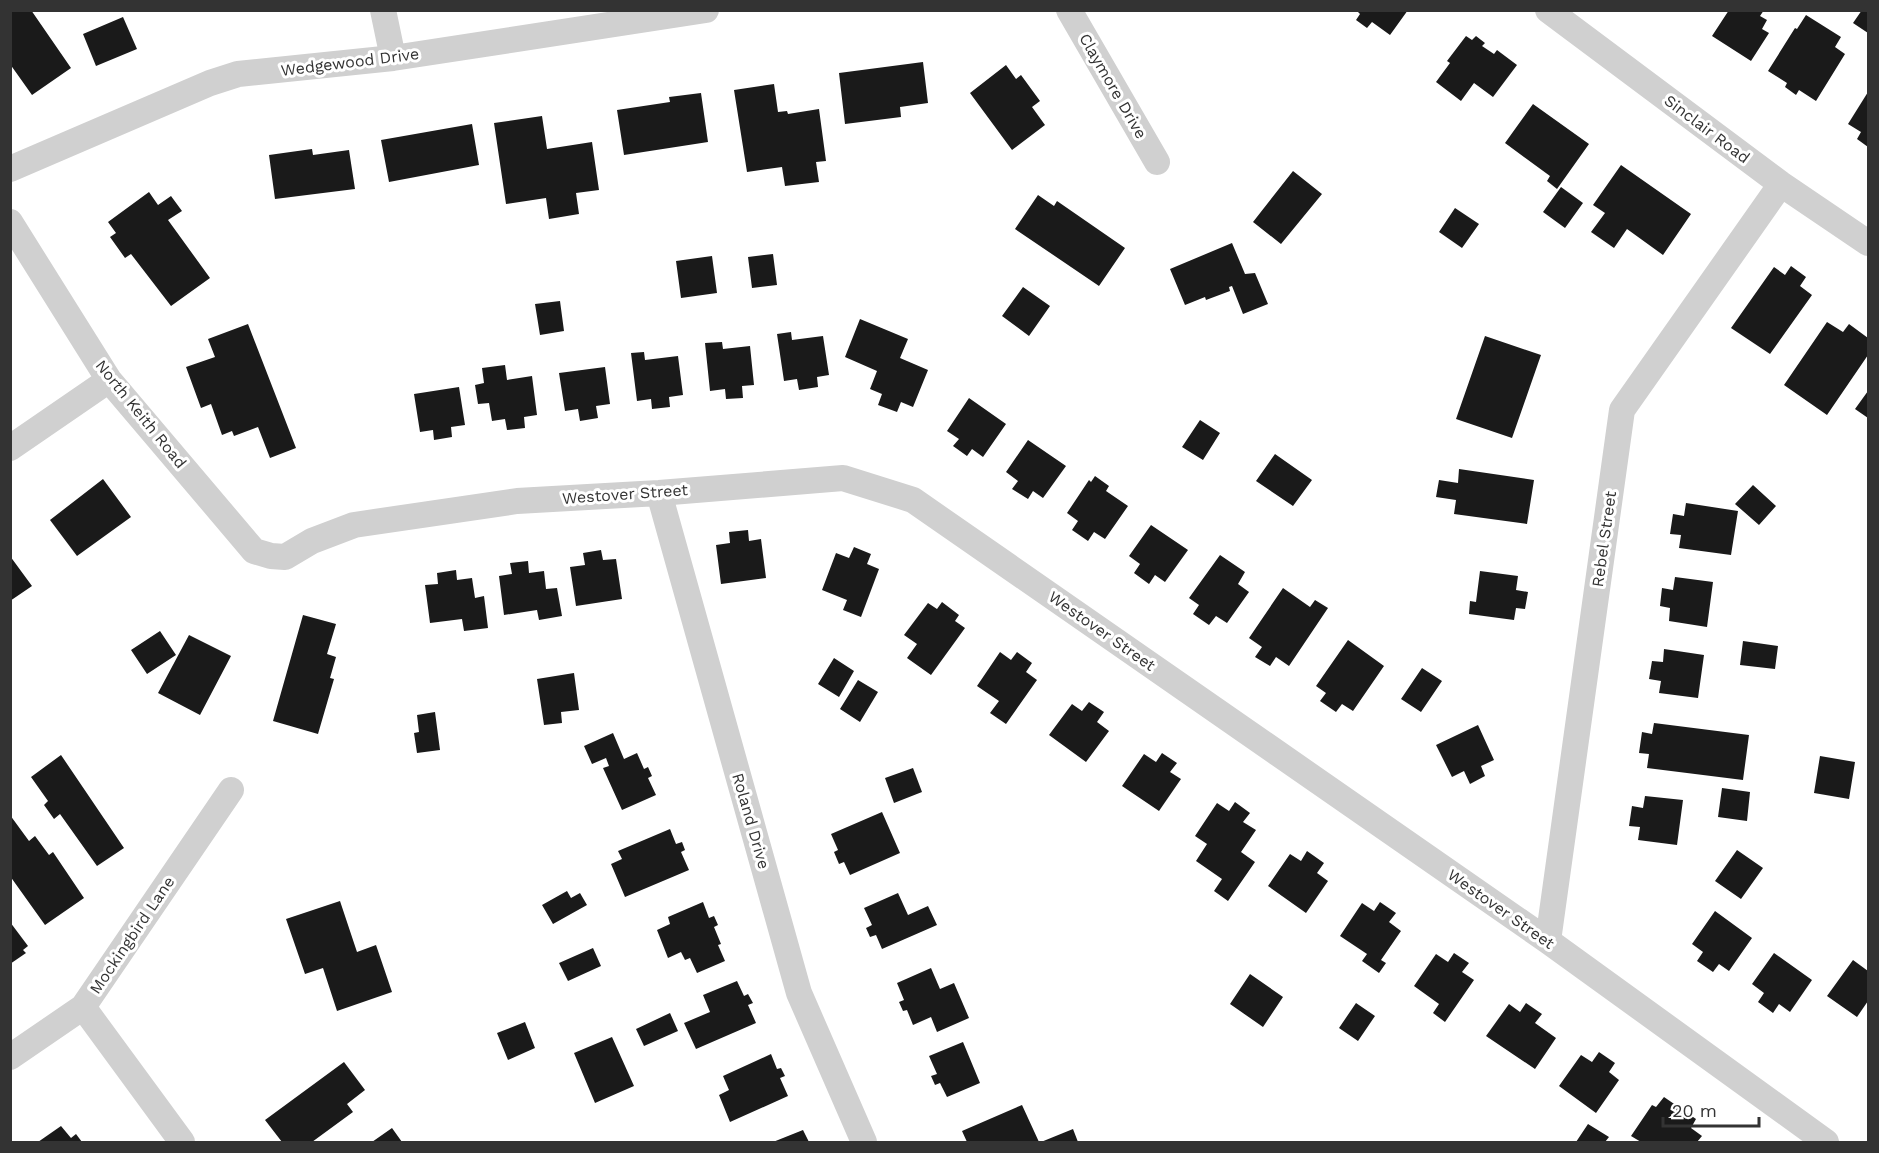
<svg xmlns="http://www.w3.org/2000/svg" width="1879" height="1153" viewBox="0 0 1879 1153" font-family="'Work Sans',sans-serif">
<rect width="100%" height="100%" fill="#fff"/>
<path fill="#1a1a1a" d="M10 10H31L71 68 32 95 10 64Z
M1356 10H1408L1390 35 1372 22 1367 28 1356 20 1360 14Z
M1729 10H1764L1760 16 1767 20 1762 29 1769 33 1751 61 1712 36Z
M1862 10H1868V33L1853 23Z
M1806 15 1841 37 1835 47 1845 54 1816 101 1799 90 1796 95 1785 87 1787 83 1768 71 1795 28 1797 29Z
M123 17 137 49 96 66 83 34Z
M1466 36 1472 40 1476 36 1485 43 1482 46 1494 54 1497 50 1517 65 1493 97 1474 83 1461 101 1436 82 1450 63 1447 61Z
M923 62 928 103 900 107 901 117 845 124 839 73Z
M1006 65 1016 79 1021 75 1040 101 1032 107 1045 125 1012 150 970 93Z
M774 84 778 112 787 111 788 114 819 109 826 161 816 162 819 182 785 186 782 167 747 172 734 90Z
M1868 92V147L1857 139 1861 132 1848 124Z
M701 93 708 142 624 155 617 110 670 102 669 97Z
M1533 104 1589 144 1557 189 1547 181 1550 176 1505 143Z
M542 116 547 149 592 142 599 190 576 193 579 214 549 219 546 198 506 204 494 123Z
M472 124 479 165 389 182 381 140Z
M312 149 313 155 349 150 355 189 275 199 269 155Z
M1621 165 1691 214 1663 255 1627 229 1614 248 1591 232 1605 213 1593 205Z
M1293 171 1322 194 1281 244 1253 222Z
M1561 187 1583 203 1565 228 1543 212Z
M149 192 158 205 171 196 182 211 168 220 210 278 171 306 131 254 125 258 110 237 116 233 108 222Z
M1038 195 1054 206 1057 201 1125 248 1099 286 1015 229Z
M1455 208 1479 224 1462 248 1439 232Z
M1232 243 1245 274 1255 273 1268 304 1243 314 1232 286 1229 287 1230 291 1206 300 1205 297 1185 305 1170 269Z
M773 254 777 285 752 288 748 257Z
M712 256 717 293 681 298 676 261Z
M1791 266 1806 277 1800 286 1812 295 1770 354 1731 328 1774 267 1785 275Z
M1023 287 1050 306 1029 336 1002 316Z
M560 301 564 331 540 335 535 304Z
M860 319 908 339 900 358 928 370 913 407 901 402 897 412 878 405 882 394 870 389 877 371 845 357Z
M1827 322 1843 332 1849 324 1868 338V355L1827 415 1784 385Z
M248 324 296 448 270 458 258 427 234 436 232 431 222 435 211 404 201 408 186 367 215 357 208 339Z
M791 332 792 340 823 336 829 375 817 377 818 387 799 390 797 379 784 381 777 334Z
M1485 336 1541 355 1512 438 1456 419Z
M722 342 723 349 750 346 754 385 742 386 743 398 726 399 725 389 710 391 705 343Z
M644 352 645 360 678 356 683 395 669 397 670 407 652 409 651 399 637 401 631 353Z
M505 365 507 380 532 376 537 415 524 417 525 428 507 430 505 419 492 421 489 403 478 404 475 385 484 383 482 368Z
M605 367 610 404 596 406 598 418 580 421 578 409 565 411 559 373Z
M459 387 465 425 451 427 452 437 434 440 433 430 420 432 414 394Z
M1868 391V418L1855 409Z
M969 398 1006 424 983 457 972 449 967 456 953 446 959 439 947 431Z
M1200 420 1220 433 1203 460 1182 447Z
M1028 440 1066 466 1043 498 1033 491 1028 499 1012 489 1018 481 1006 472Z
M1275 454 1312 480 1293 506 1256 481Z
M1459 469 1534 480 1527 524 1454 514 1456 500 1436 497 1439 480 1458 483Z
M1095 476 1109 486 1106 491 1128 506 1105 539 1094 532 1088 541 1072 530 1078 521 1067 513 1089 480 1091 482Z
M103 479 131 517 77 556 50 520Z
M1753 485 1776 506 1759 525 1735 504Z
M1686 503 1738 511 1731 555 1679 548 1681 535 1670 534 1673 514 1684 516Z
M1151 525 1188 550 1165 582 1155 575 1149 584 1134 573 1140 564 1129 556Z
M748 530 749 541 761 539 766 578 721 584 716 545 730 543 729 532Z
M854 547 871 554 867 564 879 569 861 617 843 610 847 600 822 590 836 553 849 558Z
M601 550 603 560 616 559 622 599 576 606 570 567 585 565 583 553Z
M1220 555 1245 572 1238 584 1249 592 1227 623 1216 616 1209 625 1193 614 1199 605 1189 598Z
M10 556 32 586 10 601Z
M528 561 529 573 544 571 546 589 557 588 562 616 539 620 537 610 504 615 499 576 512 574 510 563Z
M456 570 457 580 472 578 475 598 484 596 488 628 464 631 462 619 430 623 425 585 438 584 437 573Z
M1480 571 1518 576 1516 590 1528 592 1525 609 1516 608 1514 620 1469 614 1470 601 1476 602Z
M1675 577 1713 582 1707 627 1669 621 1670 608 1660 606 1662 588 1673 590Z
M1283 588 1310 607 1315 600 1328 608 1289 666 1276 657 1270 666 1255 657 1262 647 1249 638Z
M942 602 959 615 955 621 965 628 931 675 907 658 917 644 904 635 928 603 937 609Z
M303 615 336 624 327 654 336 657 330 678 334 679 318 734 273 721Z
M160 631 176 655 147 674 131 650Z
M189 635 231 656 200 715 158 693Z
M1348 640 1384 666 1353 711 1342 704 1336 712 1320 701 1326 693 1316 686Z
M1743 641 1778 646 1775 669 1740 665Z
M1664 649 1704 655 1698 698 1659 693 1661 681 1649 679 1652 661 1663 662Z
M1000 652 1011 660 1017 652 1032 663 1026 672 1037 680 1006 724 990 713 999 701 977 686Z
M834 658 854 671 839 697 818 684Z
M1422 668 1442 681 1421 712 1401 699Z
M574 673 579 710 561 712 562 723 544 725 537 679Z
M858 680 878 692 860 722 840 709Z
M1089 702 1104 712 1097 722 1109 731 1086 762 1049 735 1072 704 1082 711Z
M435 712 440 750 417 753 414 733 419 732 417 715Z
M1654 723 1749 735 1743 780 1647 768 1649 754 1639 753 1642 732 1652 734Z
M1478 725 1494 760 1481 766 1485 776 1470 784 1464 771 1452 777 1436 745Z
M613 733 624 759 637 753 644 769 648 767 652 776 648 778 656 795 622 810 603 768 609 766 606 758 592 764 584 746Z
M1162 753 1177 763 1170 772 1181 779 1159 811 1122 786 1144 754 1156 762Z
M61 755 124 848 97 866 60 814 54 819 44 805 48 801 31 777Z
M1820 756 1855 762 1849 799 1814 793Z
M913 768 922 792 894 803 885 778Z
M1722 788 1750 792 1747 821 1718 817Z
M1645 796 1683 800 1677 845 1638 840 1640 827 1629 826 1632 806 1643 808Z
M1235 802 1250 813 1243 822 1256 830 1241 852 1255 862 1228 901 1214 891 1222 879 1196 861 1207 844 1195 836 1217 803 1229 811Z
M882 812 900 853 850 875 844 862 839 864 834 852 838 850 831 834Z
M10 815 29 841 35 836 49 855 53 852 84 898 45 925 10 876Z
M670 829 676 844 682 842 685 850 681 852 689 870 625 897 611 864 622 859 618 851Z
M1737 850 1763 868 1741 899 1715 881Z
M1307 851 1324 863 1317 873 1328 881 1306 913 1268 886 1290 854 1301 861Z
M567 891 571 898 580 893 587 905 553 924 542 905Z
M898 893 908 915 928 906 937 925 882 949 876 935 870 937 866 928 872 925 864 908Z
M340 901 357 952 376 945 392 992 337 1011 323 968 305 974 286 919Z
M703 902 709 918 714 916 718 925 714 927 721 944 718 945 725 961 697 973 690 958 685 960 681 952 668 958 657 930 670 924 668 917Z
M1380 902 1396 913 1389 922 1401 931 1381 960 1386 963 1379 973 1362 961 1367 954 1340 936 1362 903 1374 911Z
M1715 911 1752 938 1729 971 1719 964 1713 972 1697 961 1703 952 1692 944Z
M10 922 28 946 23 950 26 953 10 964Z
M593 948 601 966 568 981 559 963Z
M1454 953 1469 963 1462 972 1474 980 1445 1022 1433 1013 1439 1004 1414 986 1436 954 1448 962Z
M1774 953 1812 980 1790 1012 1779 1004 1773 1013 1758 1002 1764 993 1752 984Z
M1853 960 1868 971V1001L1857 1017 1827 996Z
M931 968 940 989 954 983 969 1018 937 1032 931 1017 913 1025 907 1010 903 1011 899 1002 904 1000 897 983Z
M1250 974 1283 997 1263 1027 1230 1004Z
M737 981 744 996 748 994 753 1003 748 1005 756 1023 696 1049 684 1023 710 1012 703 995Z
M1356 1003 1375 1016 1358 1041 1339 1028Z
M1526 1003 1542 1014 1535 1023 1556 1038 1535 1069 1486 1036 1509 1004 1520 1012Z
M670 1013 678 1031 644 1046 636 1029Z
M525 1022 535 1048 508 1060 497 1033Z
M612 1037 634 1086 595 1103 574 1053Z
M963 1042 980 1083 947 1097 940 1083 935 1085 931 1076 937 1074 929 1056Z
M1599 1052 1615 1063 1609 1072 1619 1080 1596 1113 1559 1086 1581 1055 1592 1062Z
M771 1054 777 1069 781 1068 785 1076 780 1078 788 1096 730 1122 719 1095 729 1090 723 1076Z
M344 1062 365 1090 347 1104 353 1112 312 1142H282L265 1120Z
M1664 1097 1696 1119 1691 1128 1702 1136 1697 1142H1641L1631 1136 1652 1105 1656 1107Z
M1022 1105 1039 1142H967L962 1131Z
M1588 1124 1609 1137 1605 1142H1576Z
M61 1126 71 1138 76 1134 82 1142H38Z
M392 1128 402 1142H372Z
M1073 1129 1078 1142H1041Z
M803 1130 809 1142H773Z"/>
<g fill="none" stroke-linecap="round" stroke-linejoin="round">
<path stroke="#d0d0d0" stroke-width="26" d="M383 10 393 58
M1069 10 1157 162
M1548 10 1781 184 1868 243
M10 169 210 83 238 74 393 58 706 10
M10 222 109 380 254 551 271 556 285 557 312 541 354 525 517 501 659 493 843 478 913 500 1548 941 1826 1142
M10 448 109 380
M659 493 799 993 864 1142
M1548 941 1622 410 1781 184
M83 1007 182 1142
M10 1057 83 1007 231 790"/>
</g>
<g text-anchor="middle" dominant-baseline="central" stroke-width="6" stroke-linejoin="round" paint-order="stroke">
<g font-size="16" fill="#333" stroke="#fff">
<text transform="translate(350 62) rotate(-7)">Wedgewood Drive</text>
<text transform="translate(1113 86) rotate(60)">Claymore Drive</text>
<text transform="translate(1707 129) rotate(37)">Sinclair Road</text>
<text transform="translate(141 414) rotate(51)">North Keith Road</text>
<text transform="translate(625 494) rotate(-4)">Westover Street</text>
<text transform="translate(1604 539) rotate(-82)">Rebel Street</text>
<text transform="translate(1102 631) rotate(35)">Westover Street</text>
<text transform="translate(751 821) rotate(74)">Roland Drive</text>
<text transform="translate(1501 909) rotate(35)">Westover Street</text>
<text transform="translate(132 935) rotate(-56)">Mockingbird Lane</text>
</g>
</g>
<rect width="1879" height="1153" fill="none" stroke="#333333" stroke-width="24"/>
<path d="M1663 1117v9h96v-9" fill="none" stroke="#333333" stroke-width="3"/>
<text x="1672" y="1117" font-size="18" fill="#333333" stroke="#ffffff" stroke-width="4.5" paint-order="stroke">20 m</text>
</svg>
